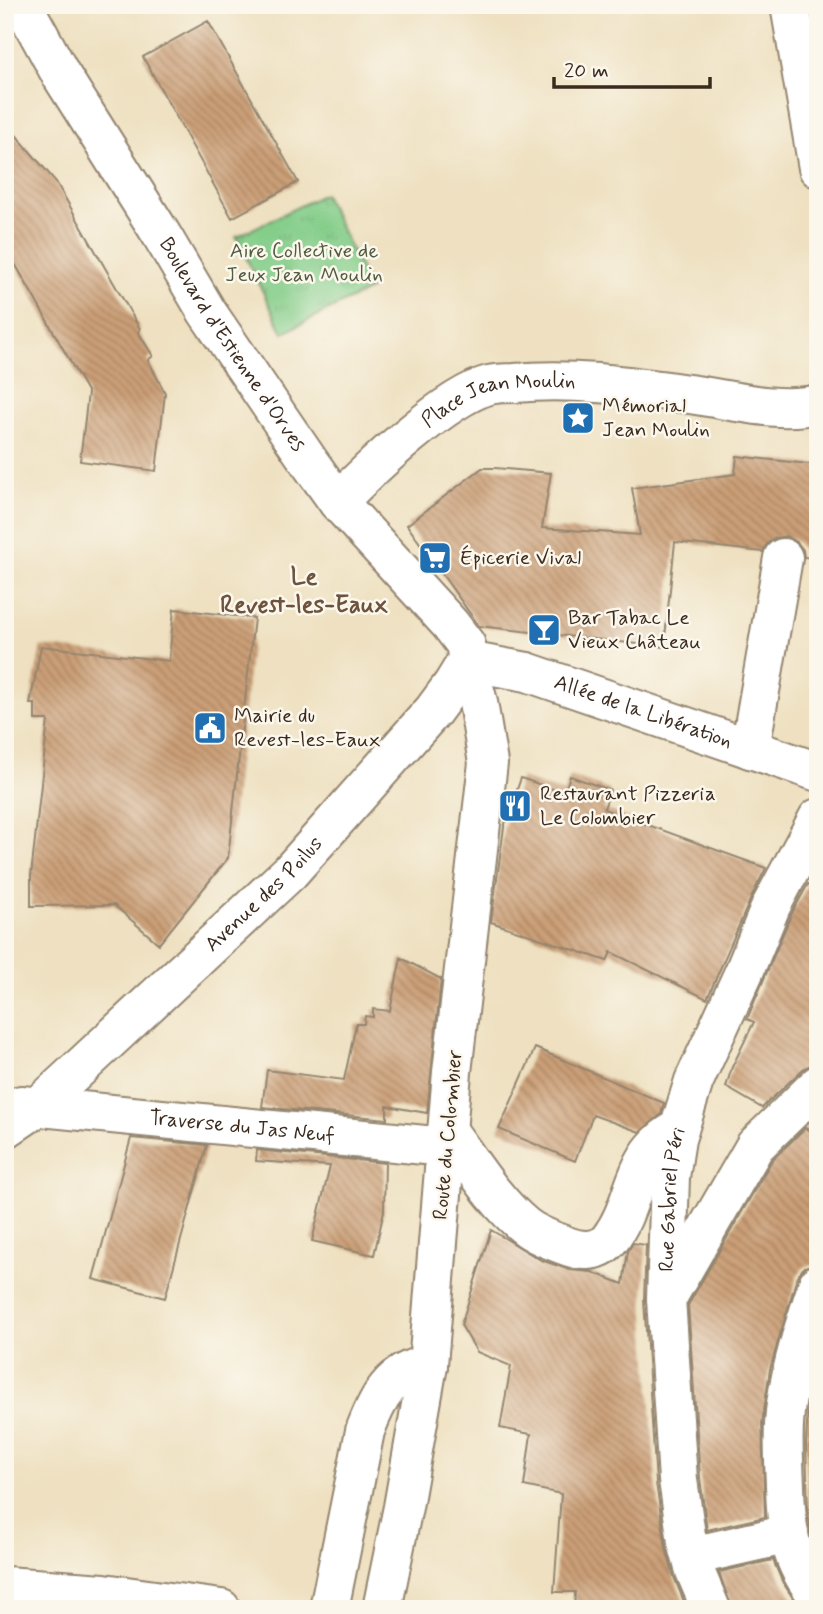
<svg xmlns="http://www.w3.org/2000/svg" width="823" height="1614" viewBox="0 0 823 1614" font-family="Mynerve,sans-serif">
<defs>
<pattern id="park-tufts" width="24" height="20" patternUnits="userSpaceOnUse" patternTransform="scale(1.75)"><rect width="24" height="20" fill="#83cd89"/><path d="M3 7l-1-3M5 7V3M7 7l1-3M15 17l-1-3M17 17v-4M19 17l1-3" fill="none" stroke="#72b076"/></pattern>
<pattern id="building-back-hatch" width="6" height="6" patternUnits="userSpaceOnUse" patternTransform="scale(1.75)"><rect width="6" height="6" fill="#cb9f77"/><path d="M-1 5l2 2M0 0l6 6M5-1l2 2" fill="none" stroke="#a68261"/></pattern>
</defs>
<rect width="100%" height="100%" fill="#fbf7ec"/>
<filter id="ink" filterUnits="userSpaceOnUse"><feTurbulence type="fractalNoise" baseFrequency=".0143" numOctaves="2"/><feDisplacementMap in="SourceGraphic" scale="14" xChannelSelector="R" yChannelSelector="G"/><feConvolveMatrix kernelMatrix="1 2 1 2 8 2 1 2 1" color-interpolation-filters="sRGB"/></filter>
<filter id="wash" filterUnits="userSpaceOnUse"><feTurbulence type="fractalNoise" baseFrequency=".00686" numOctaves="4" result="noise"/><feDisplacementMap in="SourceGraphic" scale="28" xChannelSelector="R" yChannelSelector="G"/><feGaussianBlur stdDeviation="1.57" result="paint"/><feColorMatrix in="noise" values="0 0 0 0 0 0 0 0 0 0 0 0 0 0 0 0 0 1.4 0 .05"/><feComposite in="paint" operator="in"/></filter>
<g filter="url(#wash)">
<rect width="100%" height="100%" fill="#eee0c0"/>
<path fill="url(#park-tufts)" stroke="#5f7c54" stroke-width="2" d="M324 194 371 289 283 333 236 237Z"/>
<g id="blocks">
<path fill="url(#building-back-hatch)" d="M208 21 298 182 232 218 143 57Z
M5 122 56 182 140 329 138 332 153 356 148 360 165 393 156 471 80 461 88 393 5 246Z
M737 456 818 465V558L804 557 803 550 797 542 786 536 775 538 767 544 763 552 675 542 664 647 479 626 407 525 482 468H495L551 473 542 528 640 535 632 488 735 474Z
M174 609 254 618 228 858 159 944 114 905 31 906V876L48 720H35V704H30L41 646 169 661Z
M570 776 610 790 604 809 766 868 751 898 707 999 611 952 607 961 491 922 504 827 521 778 564 793Z
M808 884 818 888V1061L803 1069 762 1108 726 1087 732 1067 754 1022 747 1019 791 915Z
M401 958 441 979 427 1113 387 1106V1119L262 1107 267 1070 344 1080 356 1024H364L365 1016 373 1017V1009L390 1011Z
M535 1048 664 1103 661 1115 640 1132 593 1115 575 1161 499 1129Z
M805 1128 818 1135V1263L804 1267 797 1277 770 1369 762 1423 765 1517 707 1530 700 1478 688 1305 772 1160Z
M131 1138 207 1145 165 1298 93 1279Z
M257 1150 385 1163 384 1211 374 1255 312 1241 330 1166 256 1161Z
M491 1230 541 1260 570 1270 592 1272 623 1284 628 1251 633 1243 646 1245 644 1300 656 1483 666 1548 674 1577 687 1609H574L575 1592H554L561 1494 524 1486 531 1434 500 1428 511 1366 477 1352 461 1325Z
M818 1359V1551L812 1538 808 1514 806 1444 808 1407Z
M773 1560 782 1581 800 1609H732L719 1572Z"/>
</g>
</g>
<g filter="url(#ink)">
<use href="#blocks" fill-opacity="0" stroke="#94856f" stroke-width="2"/>
<g fill="none" stroke-linecap="round" stroke-linejoin="round">
<defs>
<g id="minor">
<path id="s1" d="M23 5 61 75 161 234 207 312 310 463 338 502 450 624 466 645 467 661 478 702 488 763 452 1072 428 1365 403 1507 382 1609"/>
<path d="M790 5 818 168"/>
<path id="s2" d="M338 502C368 470 447 396 489 385 497 383 507 383 515 383 575 377 637 387 696 395 736 401 778 413 818 404"/>
<path id="s3" d="M467 661 527 672 818 772"/>
<path d="M750 749 783 558"/>
<path id="s4" d="M21 1105 445 1147"/>
<path id="s5" d="M5 1129 39 1106 290 872 433 711 453 684 467 661"/>
<path d="M447 1130C471 1162 494 1201 525 1226 536 1235 551 1240 564 1245 579 1251 597 1254 609 1240 639 1202 629 1154 679 1129"/>
<path d="M818 1284C805 1323 792 1363 786 1404 782 1431 784 1458 785 1485 786 1529 789 1561 818 1596"/>
<path d="M667 1298 755 1146 818 1085"/>
<path d="M692 1556 789 1534"/>
<path d="M5 1586 104 1593 221 1609"/>
<path d="M329 1609 365 1431C377 1399 391 1370 428 1365"/>
<path id="s6" d="M711 1609 695 1571 687 1542 678 1480 666 1299 670 1177 676 1139 694 1081 744 972 771 906 818 818"/>
</g>
</defs>
<use href="#minor" stroke="#94856f" stroke-width="42"/>
<use href="#minor" stroke="#fff" stroke-width="38"/>
</g>
</g>
<defs>
<symbol id="sight-square" viewBox="-11 -11 22 22"><rect x="-9" y="-9" width="18" height="18" rx="4" fill="#1f6fb2" stroke="#fbf7ec"/><path d="M0-6L1.8-2.2L6-1.7L2.9 1.2L3.7 5.4L0 3.3L-3.7 5.4L-2.9 1.2L-6-1.7L-1.8-2.2Z" fill="#fff"/></symbol>
<symbol id="supermarket-square" viewBox="-11 -11 22 22"><rect x="-9" y="-9" width="18" height="18" rx="4" fill="#1f6fb2" stroke="#fbf7ec"/><path d="M-6-5.5h2.5l.6 2H6L4.5 2H-2.5L-4.4-4H-6ZM-1.5 3.2a1.3 1.3 0 1 0 .1 0ZM3 3.2a1.3 1.3 0 1 0 .1 0Z" fill="#fff"/></symbol>
<symbol id="bar-square" viewBox="-11 -11 22 22"><rect x="-9" y="-9" width="18" height="18" rx="4" fill="#1f6fb2" stroke="#fbf7ec"/><path d="M-6-5H6L.8 .8V4.5H3.5V6h-7V4.5H-.8V.8Z" fill="#fff"/></symbol>
<symbol id="civic-square" viewBox="-11 -11 22 22"><rect x="-9" y="-9" width="18" height="18" rx="4" fill="#1f6fb2" stroke="#fbf7ec"/><path d="M-.6-6.5H3V-4.5H.6V-3L4-1V1h2V6H-6V1h2V-1L-.6-3ZM-1.2 2.5V6h2.4V2.5Z" fill="#fff"/></symbol>
<symbol id="restaurant-square" viewBox="-11 -11 22 22"><rect x="-9" y="-9" width="18" height="18" rx="4" fill="#1f6fb2" stroke="#fbf7ec"/><path d="M-5-6h1v4h1v-4h1v4h1v-4h1v5L-1.5 .5V6h-2V.5L-5-1ZM5-6V6H3V1.5H1.5Q1.5-4 5-6Z" fill="#fff"/></symbol>
</defs>
<g fill-rule="evenodd">
<use href="#sight-square" x="559" y="399" width="38" height="38"/>
<use href="#supermarket-square" x="416" y="539" width="38" height="38"/>
<use href="#bar-square" x="525" y="611" width="38" height="38"/>
<use href="#civic-square" x="191" y="709" width="38" height="38"/>
<use href="#restaurant-square" x="496" y="787" width="38" height="38"/>
</g>
<g text-anchor="middle" dominant-baseline="central" stroke-width="5" stroke-linejoin="round" paint-order="stroke">
<g font-size="21" fill="#515b3e" stroke="#fbf7ec">
<text x="304" y="251">Aire Collective de<tspan x="304" dy="24">Jeux Jean Moulin</tspan></text>
</g>
<g font-size="21" fill="#3b2a1e" stroke="#fbf7ec">
<text stroke="none"><textPath href="#s1" startOffset="399">Boulevard d'Estienne d'Orves</textPath></text>
<text stroke="none"><textPath href="#s2" startOffset="198">Place Jean Moulin</textPath></text>
<text stroke="none"><textPath href="#s3" startOffset="184">Allée de la Libération</textPath></text>
<text stroke="none"><textPath href="#s5" startOffset="350">Avenue des Poilus</textPath></text>
<text stroke="none"><textPath href="#s4" startOffset="222">Traverse du Jas Neuf</textPath></text>
<text transform="translate(448 1135) rotate(-85)">Route du Colombier</text>
<text stroke="none"><textPath href="#s6" startOffset="415">Rue Gabriel Péri</textPath></text>
</g>
<g font-size="21" fill="#3b2a1e" stroke="#fbf7ec" text-anchor="start">
<text x="602" y="406">Mémorial<tspan x="602" dy="24">Jean Moulin</tspan></text>
<text x="460" y="558">Épicerie Vival</text>
<text x="568" y="618">Bar Tabac Le<tspan x="568" dy="24">Vieux Château</tspan></text>
<text x="234" y="716">Mairie du<tspan x="234" dy="24">Revest-les-Eaux</tspan></text>
<text x="540" y="794">Restaurant Pizzeria<tspan x="540" dy="24">Le Colombier</tspan></text>
</g>
<g font-size="24" font-weight="bold" fill="#6d533d" stroke="#fbf7ec">
<text x="304" y="577">Le<tspan x="304" dy="28">Revest-les-Eaux</tspan></text>
</g>
</g>
<rect width="823" height="1614" fill="none" stroke="#fbf7ec" stroke-width="28"/>
<path d="M554 77v10h156v-10" fill="none" stroke="#3b2a1e" stroke-width="3.5"/>
<text x="564" y="77" font-size="21" fill="#3b2a1e" stroke="#fbf7ec" stroke-width="5" paint-order="stroke">20 m</text>
</svg>
